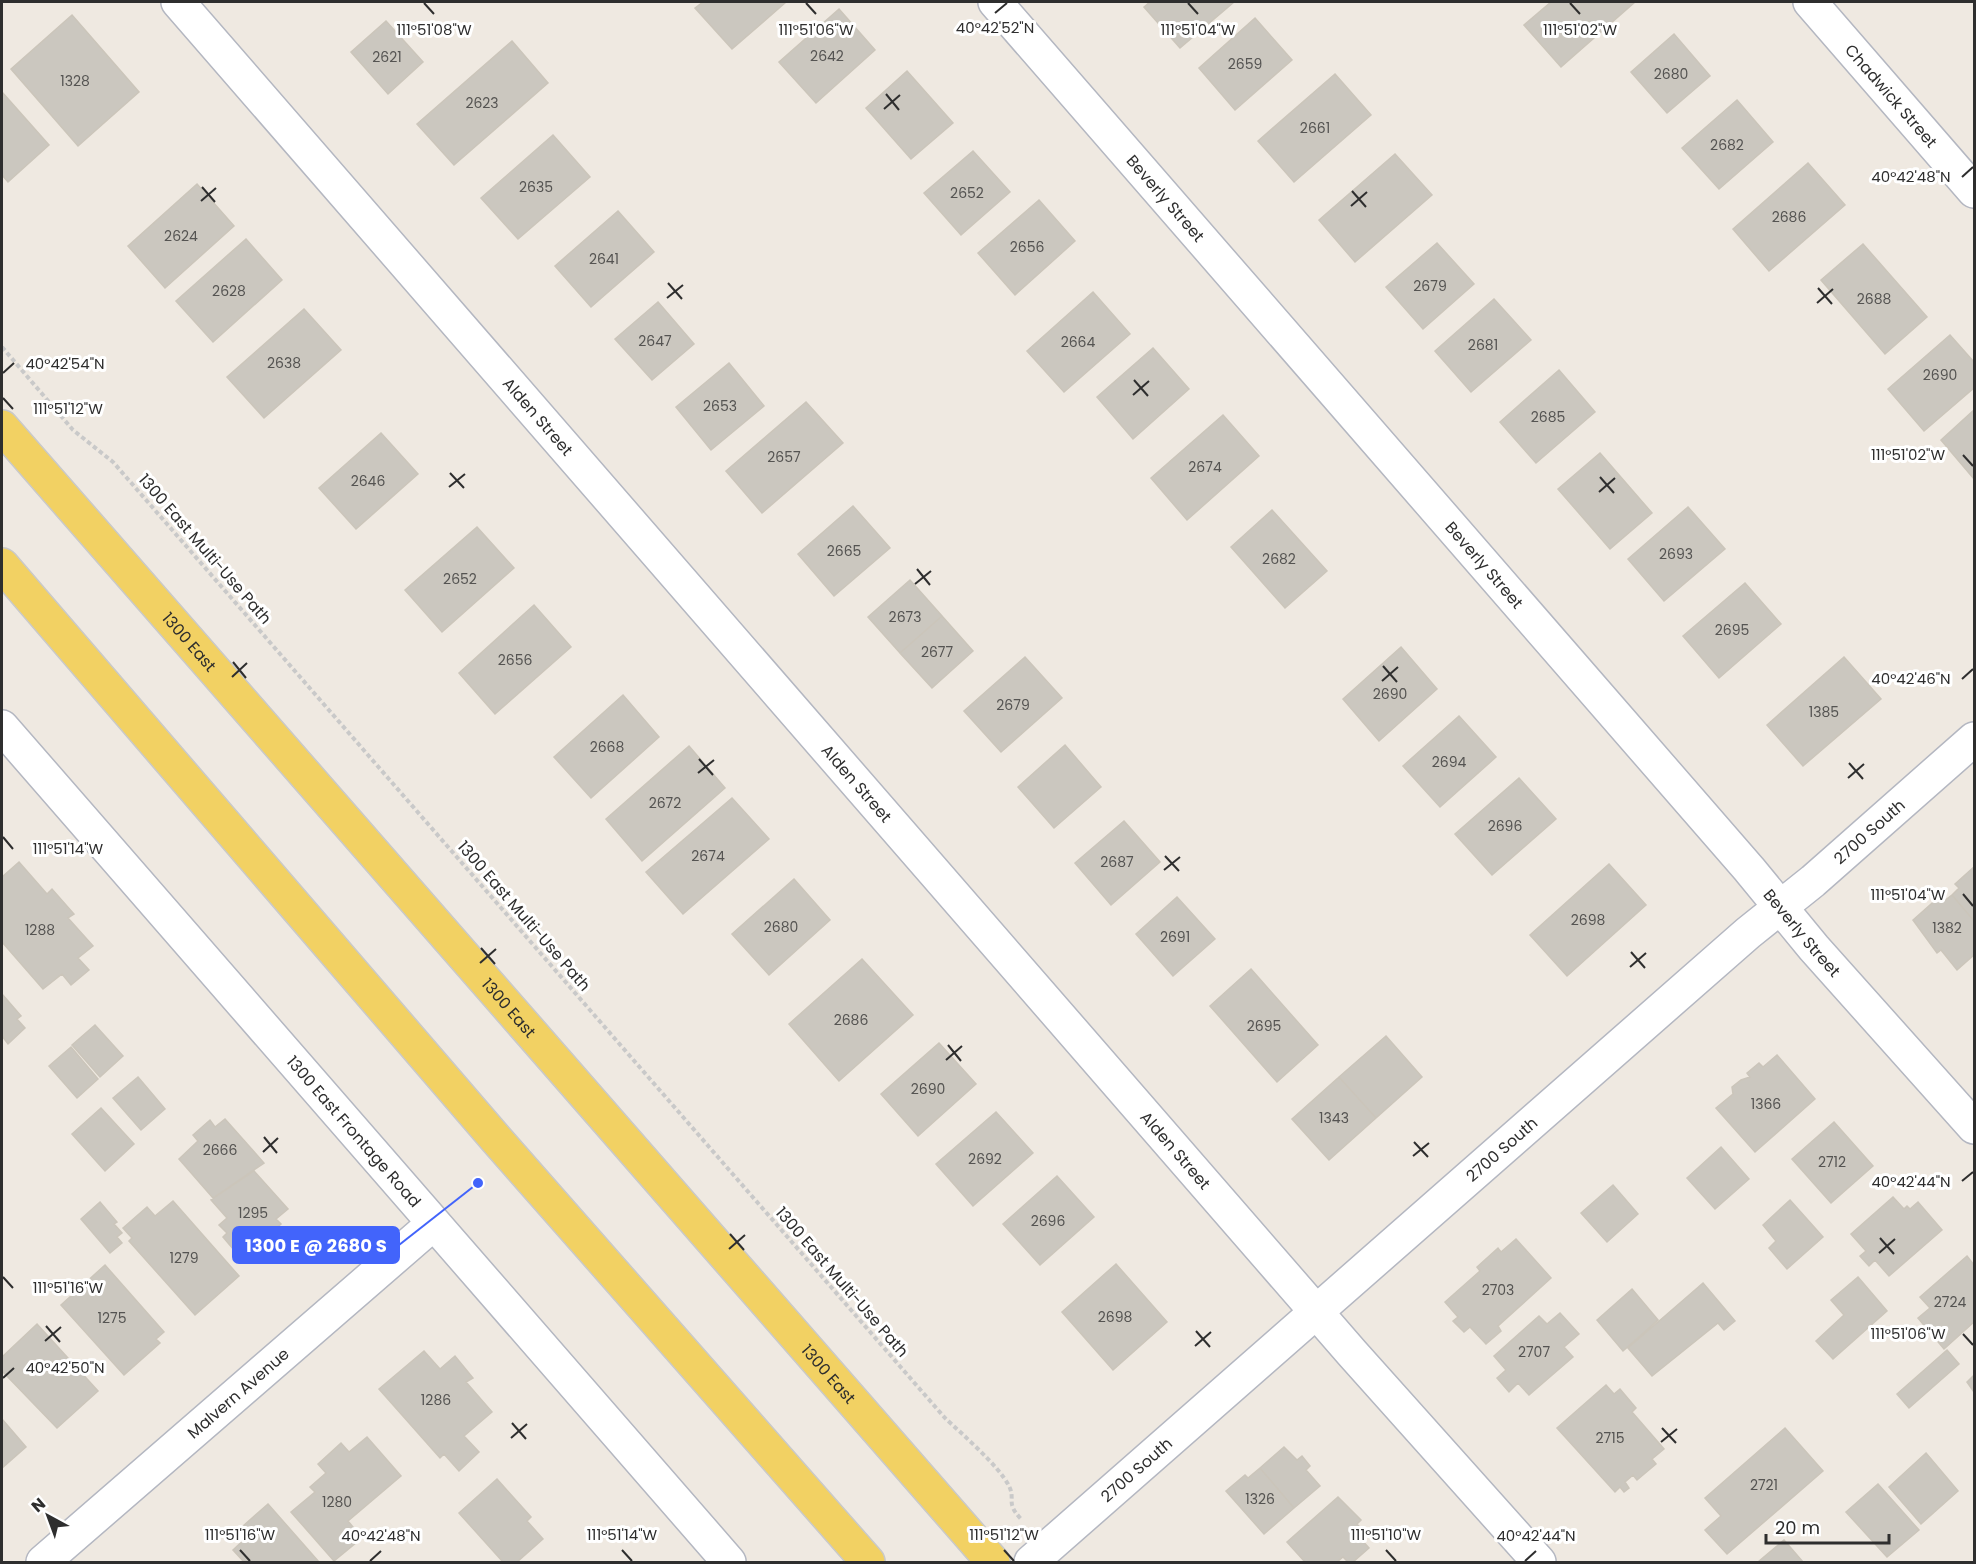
<svg xmlns="http://www.w3.org/2000/svg" width="1976" height="1564" viewBox="0 0 1976 1564" font-family="Poppins,sans-serif">
<rect width="100%" height="100%" fill="#efe9e1"/>
<path fill="#cbc7bf" stroke="#cbc5ba" stroke-width="1.5" d="M703 2H786L732 49 695 8Z
M1150 2H1234L1180 48 1144 7Z
M1551 2H1635L1561 67 1524 25Z
M839 9 875 50 816 103 779 62Z
M72 15 139 92 78 146 11 69Z
M1255 18 1292 60 1235 110 1199 68Z
M386 21 423 62 388 94 351 52Z
M1674 34 1710 76 1667 113 1631 72Z
M512 41 548 83 454 165 417 124Z
M907 71 953 123 911 159 866 108Z
M1335 74 1371 115 1294 182 1258 141Z
M2 92 49 145 8 182 2 175Z
M1737 100 1773 142 1719 189 1682 148Z
M553 135 590 177 518 239 481 198Z
M973 151 1010 192 961 235 924 193Z
M1395 154 1432 195 1355 262 1319 220Z
M1808 163 1845 205 1769 271 1733 229Z
M197 184 234 226 165 288 128 246Z
M1039 200 1075 241 1015 295 978 253Z
M618 211 654 252 591 307 555 266Z
M246 239 282 280 213 342 176 301Z
M1437 243 1474 284 1423 329 1386 287Z
M1863 244 1927 317 1885 354 1821 280Z
M1093 292 1130 334 1064 392 1027 351Z
M1494 299 1531 340 1471 392 1435 351Z
M658 302 694 344 652 380 615 339Z
M304 309 341 350 264 418 227 377Z
M1950 335 1974 362V388L1924 431 1888 389Z
M1153 348 1189 389 1133 439 1097 397Z
M729 363 764 406 711 450 676 407Z
M1559 370 1595 412 1536 463 1500 422Z
M806 402 843 443 762 513 726 471Z
M1974 410V479L1941 440Z
M1223 415 1259 456 1187 520 1151 478Z
M381 433 418 474 356 529 319 488Z
M1600 453 1652 513 1610 549 1558 489Z
M853 506 890 548 834 596 798 554Z
M1688 507 1725 549 1664 601 1628 559Z
M1272 510 1327 571 1285 608 1231 547Z
M477 527 514 568 442 632 405 590Z
M910 580 942 616 900 653 868 617Z
M1745 583 1781 624 1719 678 1683 636Z
M534 605 571 647 495 714 459 673Z
M942 616 973 651 932 688 900 653Z
M1401 647 1437 689 1379 741 1343 699Z
M1025 657 1062 698 1001 752 964 711Z
M1844 657 1881 699 1803 766 1767 725Z
M623 695 659 737 591 798 554 757Z
M1459 716 1496 757 1440 807 1403 766Z
M1065 745 1101 787 1054 828 1018 787Z
M689 746 725 788 642 861 606 819Z
M1519 778 1556 819 1492 875 1455 834Z
M732 798 769 839 683 914 646 872Z
M1124 821 1160 862 1111 905 1075 863Z
M19 862 47 894 52 889 74 914 68 918 93 946 78 958 89 970 71 985 62 974 43 989 2 942V877Z
M1609 864 1646 905 1567 976 1530 935Z
M1974 867V921L1952 895 1959 888 1955 884Z
M794 879 830 920 769 975 732 934Z
M1952 895 1974 921V955L1957 970 1941 950 1937 953 1913 920 1940 896 1944 901Z
M1177 897 1215 939 1173 976 1136 934Z
M862 959 913 1015 839 1081 789 1024Z
M1251 969 1318 1045 1277 1082 1210 1006Z
M2 994 21 1016 17 1019 25 1028 8 1044 2 1036Z
M95 1025 123 1056 100 1077 72 1045Z
M1386 1036 1422 1077 1376 1118 1339 1077Z
M939 1043 976 1084 918 1136 881 1094Z
M71 1047 98 1079 77 1098 49 1066Z
M1777 1055 1815 1099 1755 1152 1716 1108 1733 1094 1732 1087 1741 1080 1750 1077 1747 1073 1759 1063 1763 1067Z
M138 1077 165 1109 141 1130 113 1098Z
M1339 1077 1376 1118 1329 1160 1292 1119Z
M101 1108 134 1144 105 1171 72 1134Z
M996 1112 1033 1153 973 1206 936 1164Z
M225 1119 264 1163 213 1198 179 1159 198 1141 193 1135 210 1120 215 1127Z
M1834 1122 1873 1166 1831 1203 1792 1159Z
M1721 1147 1749 1179 1715 1209 1687 1178Z
M254 1171 288 1209 276 1219 281 1224 255 1247 252 1245 239 1256 223 1237 227 1233 219 1225 227 1218 211 1200Z
M1057 1176 1094 1217 1040 1265 1003 1224Z
M1613 1185 1638 1214 1607 1242 1581 1213Z
M1893 1197 1904 1209 1907 1206 1910 1209 1918 1202 1942 1230 1889 1276 1875 1260 1869 1266 1860 1256 1866 1251 1851 1234Z
M1790 1200 1823 1237 1787 1269 1769 1248 1776 1241 1763 1225Z
M173 1201 239 1276 195 1315 129 1241 132 1238 123 1228 147 1207 155 1216Z
M100 1202 117 1222 114 1224 122 1233 117 1237 122 1243 110 1253 81 1219Z
M1516 1239 1551 1278 1498 1326 1501 1331 1486 1344 1470 1327 1464 1332 1453 1321 1458 1317 1445 1302 1480 1271 1477 1267 1498 1248 1501 1252Z
M1967 1256 1974 1265V1322L1944 1349 1918 1318 1930 1308 1920 1297Z
M1116 1264 1167 1322 1113 1370 1062 1312Z
M105 1265 164 1332 156 1339 160 1343 124 1375 61 1305Z
M1858 1277 1887 1311 1833 1359 1816 1341 1844 1315 1831 1300Z
M1703 1283 1735 1321 1724 1330 1718 1323 1652 1376 1628 1348Z
M1632 1289 1658 1320 1623 1351 1597 1320Z
M1560 1313 1579 1334 1564 1347 1573 1357 1529 1395 1518 1383 1509 1392 1497 1378 1506 1370 1494 1356 1539 1316 1547 1324Z
M37 1324 98 1391 57 1428 2 1371V1357Z
M1947 1350 1959 1364 1909 1408 1897 1394Z
M424 1351 440 1369 455 1356 473 1378 466 1382 492 1412 464 1436 479 1452 459 1471 444 1454 440 1458 379 1389Z
M1974 1375V1392L1967 1382Z
M1606 1385 1614 1394 1620 1389 1636 1408 1632 1412 1664 1449 1652 1459 1656 1464 1637 1480 1633 1475 1625 1482 1629 1488 1624 1492 1620 1487 1615 1492 1557 1428Z
M2 1419 26 1447 2 1468Z
M1785 1428 1823 1471 1727 1554 1705 1530 1721 1516 1705 1498Z
M367 1437 401 1476 348 1521 362 1538 334 1561 291 1512 315 1492 310 1487 326 1473 318 1464 341 1443 349 1452Z
M1284 1447 1297 1460 1302 1456 1310 1466 1306 1470 1320 1486 1294 1508 1260 1468Z
M1926 1453 1958 1491 1921 1524 1889 1487Z
M1260 1468 1294 1508 1264 1534 1226 1491 1245 1475 1248 1478Z
M497 1479 531 1517 527 1521 543 1539 517 1562H503L459 1513Z
M1878 1484 1919 1530 1887 1557 1846 1512Z
M1338 1497 1361 1520 1357 1524 1365 1533 1360 1538 1369 1548 1353 1562H1348L1343 1557 1337 1562H1305L1287 1542Z
M268 1504 319 1562H244L233 1550 250 1534 243 1526Z
M1784 1540 1803 1562H1758Z"/>
<g fill="none" stroke-linecap="round" stroke-linejoin="round">
<defs>
<g id="minor">
<path id="s1" d="M178 2 1352 1353 1539 1562"/>
<path id="s2" d="M995 2 1749 869 1814 948 1974 1127"/>
<path id="s3" d="M1810 2 1974 191"/>
<path id="s4" d="M2 727 729 1562"/>
<path id="s5" d="M43 1562 433 1224"/>
<path id="s6" d="M1031 1562 1748 933 1813 881 1974 739"/>
</g>
<g id="major">
<path id="s7" d="M2 427 993 1562"/>
<path d="M2 565 496 1139 868 1562"/>
</g>
</defs>
<use href="#minor" stroke="#b4b7c1" stroke-width="36"/>
<use href="#major" stroke="#c9c9c9" stroke-width="36"/>
<path stroke="#c9c9c9" stroke-width="4" stroke-dasharray="4.5 3" stroke-linecap="butt" d="M2 347 73 430 113 462 945 1418C962 1434 999 1466 1009 1486 1016 1500 1005 1502 1021 1519"/>
<use href="#minor" stroke="#fff" stroke-width="33"/>
<use href="#major" stroke="#f2d163" stroke-width="33"/>
</g>
<path fill="none" stroke="#2e2e2e" stroke-width="2" d="M424 3 434 14M806 3 816 14M1188 3 1198 14M1570 3 1580 14M995 13 1007 3M886 94 899 110M884 109 900 95M1962 177 1973 167M202 187 215 202M1352 191 1366 207M201 201 216 188M1351 206 1367 192M668 283 682 299M1818 288 1832 304M667 298 683 285M1817 303 1833 289M3 373 14 363M1134 380 1148 396M1133 395 1149 381M3 398 13 409M1963 455 1973 466M450 473 464 488M1600 477 1614 493M449 487 465 474M1599 492 1615 478M917 569 930 585M915 584 931 571M233 662 246 678M1383 666 1397 682M232 677 247 663M1962 679 1973 669M1382 681 1398 667M699 759 713 775M1849 763 1863 779M698 773 714 760M1848 778 1864 764M3 837 13 849M1165 856 1179 871M1164 870 1180 857M1963 894 1973 906M481 948 495 964M1631 952 1645 968M480 963 496 949M1630 967 1646 953M948 1045 961 1061M946 1060 962 1046M264 1137 277 1153M1414 1142 1428 1157M263 1152 278 1138M1413 1156 1429 1143M1962 1181 1973 1172M730 1234 744 1250M1880 1238 1894 1254M729 1249 745 1235M1879 1253 1895 1239M3 1277 13 1288M46 1326 60 1342M1196 1331 1210 1347M1963 1334 1973 1345M45 1341 61 1327M1195 1346 1211 1332M3 1378 14 1368M512 1423 526 1439M1662 1428 1676 1443M511 1438 527 1424M1661 1442 1677 1429M240 1550 250 1561M622 1550 632 1561M1004 1550 1014 1561M1386 1550 1396 1561M370 1561 381 1551M1525 1561 1536 1551"/>
<g text-anchor="middle" dominant-baseline="central" stroke-width="6" stroke-linejoin="round" paint-order="stroke">
<g font-size="14" fill="#555452">
<text x="827" y="56">2642</text>
<text x="387" y="57">2621</text>
<text x="1245" y="64">2659</text>
<text x="1671" y="74">2680</text>
<text x="75" y="81">1328</text>
<text x="482" y="103">2623</text>
<text x="1315" y="128">2661</text>
<text x="1727" y="145">2682</text>
<text x="536" y="187">2635</text>
<text x="967" y="193">2652</text>
<text x="1789" y="217">2686</text>
<text x="181" y="236">2624</text>
<text x="1027" y="247">2656</text>
<text x="604" y="259">2641</text>
<text x="1430" y="286">2679</text>
<text x="229" y="291">2628</text>
<text x="1874" y="299">2688</text>
<text x="655" y="341">2647</text>
<text x="1078" y="342">2664</text>
<text x="1483" y="345">2681</text>
<text x="284" y="363">2638</text>
<text x="1940" y="375">2690</text>
<text x="720" y="406">2653</text>
<text x="1548" y="417">2685</text>
<text x="784" y="457">2657</text>
<text x="1205" y="467">2674</text>
<text x="368" y="481">2646</text>
<text x="844" y="551">2665</text>
<text x="1676" y="554">2693</text>
<text x="1279" y="559">2682</text>
<text x="460" y="579">2652</text>
<text x="905" y="617">2673</text>
<text x="1732" y="630">2695</text>
<text x="937" y="652">2677</text>
<text x="515" y="660">2656</text>
<text x="1390" y="694">2690</text>
<text x="1013" y="705">2679</text>
<text x="1824" y="712">1385</text>
<text x="607" y="747">2668</text>
<text x="1449" y="762">2694</text>
<text x="665" y="803">2672</text>
<text x="1505" y="826">2696</text>
<text x="708" y="856">2674</text>
<text x="1117" y="862">2687</text>
<text x="1588" y="920">2698</text>
<text x="781" y="927">2680</text>
<text x="1947" y="928">1382</text>
<text x="40" y="930">1288</text>
<text x="1175" y="937">2691</text>
<text x="851" y="1020">2686</text>
<text x="1264" y="1026">2695</text>
<text x="928" y="1089">2690</text>
<text x="1766" y="1104">1366</text>
<text x="1334" y="1118">1343</text>
<text x="220" y="1150">2666</text>
<text x="985" y="1159">2692</text>
<text x="1832" y="1162">2712</text>
<text x="253" y="1213">1295</text>
<text x="1048" y="1221">2696</text>
<text x="184" y="1258">1279</text>
<text x="1498" y="1290">2703</text>
<text x="1950" y="1302">2724</text>
<text x="1115" y="1317">2698</text>
<text x="112" y="1318">1275</text>
<text x="1534" y="1352">2707</text>
<text x="436" y="1400">1286</text>
<text x="1610" y="1438">2715</text>
<text x="1764" y="1485">2721</text>
<text x="1260" y="1499">1326</text>
<text x="337" y="1502">1280</text>
</g>
<g font-size="16" fill="#2e2e2e" stroke="#fff">
<text stroke="none"><textPath href="#s3" startOffset="124">Chadwick Street</textPath></text>
<text stroke="none"><textPath href="#s2" startOffset="260">Beverly Street</textPath></text>
<text stroke="none"><textPath href="#s1" startOffset="549">Alden Street</textPath></text>
<text transform="translate(205 549) rotate(49)">1300 East Multi-Use Path</text>
<text stroke="none"><textPath href="#s2" startOffset="746">Beverly Street</textPath></text>
<text stroke="none"><textPath href="#s7" startOffset="285">1300 East</textPath></text>
<text stroke="none"><textPath href="#s1" startOffset="1035">Alden Street</textPath></text>
<text stroke="none"><textPath href="#s6" startOffset="1112">2700 South</textPath></text>
<text transform="translate(524 916) rotate(49)">1300 East Multi-Use Path</text>
<text stroke="none"><textPath href="#s2" startOffset="1232">Beverly Street</textPath></text>
<text stroke="none"><textPath href="#s7" startOffset="771">1300 East</textPath></text>
<text stroke="none"><textPath href="#s4" startOffset="536">1300 East Frontage Road</textPath></text>
<text stroke="none"><textPath href="#s1" startOffset="1521">Alden Street</textPath></text>
<text stroke="none"><textPath href="#s6" startOffset="626">2700 South</textPath></text>
<text transform="translate(842 1282) rotate(49)">1300 East Multi-Use Path</text>
<text stroke="none"><textPath href="#s7" startOffset="1257">1300 East</textPath></text>
<text stroke="none"><textPath href="#s5" startOffset="258">Malvern Avenue</textPath></text>
<text stroke="none"><textPath href="#s6" startOffset="140">2700 South</textPath></text>
</g>
</g>
<g font-size="15" text-anchor="middle" fill="#2e2e2e" stroke="#fff" stroke-width="6" stroke-linejoin="round" paint-order="stroke">
<text x="995" y="33">40°42'52"N</text>
<text x="434" y="35">111°51'08"W</text>
<text x="816" y="35">111°51'06"W</text>
<text x="1198" y="35">111°51'04"W</text>
<text x="1580" y="35">111°51'02"W</text>
<text x="1911" y="182">40°42'48"N</text>
<text x="65" y="369">40°42'54"N</text>
<text x="68" y="414">111°51'12"W</text>
<text x="1908" y="460">111°51'02"W</text>
<text x="1911" y="684">40°42'46"N</text>
<text x="68" y="854">111°51'14"W</text>
<text x="1908" y="900">111°51'04"W</text>
<text x="1911" y="1187">40°42'44"N</text>
<text x="68" y="1293">111°51'16"W</text>
<text x="1908" y="1339">111°51'06"W</text>
<text x="65" y="1373">40°42'50"N</text>
<text x="240" y="1540">111°51'16"W</text>
<text x="622" y="1540">111°51'14"W</text>
<text x="1004" y="1540">111°51'12"W</text>
<text x="1386" y="1540">111°51'10"W</text>
<text x="381" y="1541">40°42'48"N</text>
<text x="1536" y="1541">40°42'44"N</text>
</g>
<path fill="none" stroke="#4264fb" stroke-width="2" d="M478 1183L399 1245"/>
<circle fill="#4264fb" stroke="#fff" stroke-width="2" cx="478" cy="1183" r="6"/>
<rect fill="#4264fb" stroke="#4264fb" stroke-width="2" x="233" y="1227" width="166" height="36" rx="6"/>
<g font-size="18" text-anchor="middle" font-weight="bold" fill="#fff">
<text x="316" y="1252">1300 E @ 2680 S</text>
</g>
<rect width="1976" height="1564" fill="none" stroke="#2e2e2e" stroke-width="6"/>
<g transform="translate(48 1516) rotate(319)" stroke="#ffffff" stroke-width="4.5" paint-order="stroke">
<path d="M0-4.5L10 22L0 15L-10 22Z" fill="#2e2e2e"/>
<text y="-9" font-size="16" font-weight="bold" text-anchor="middle" fill="#2e2e2e">N</text>
</g>
<path d="M1766 1534v9h123v-9" fill="none" stroke="#2e2e2e" stroke-width="3"/>
<text x="1775" y="1534" font-size="18" fill="#2e2e2e" stroke="#ffffff" stroke-width="4.5" paint-order="stroke">20 m</text>
</svg>
